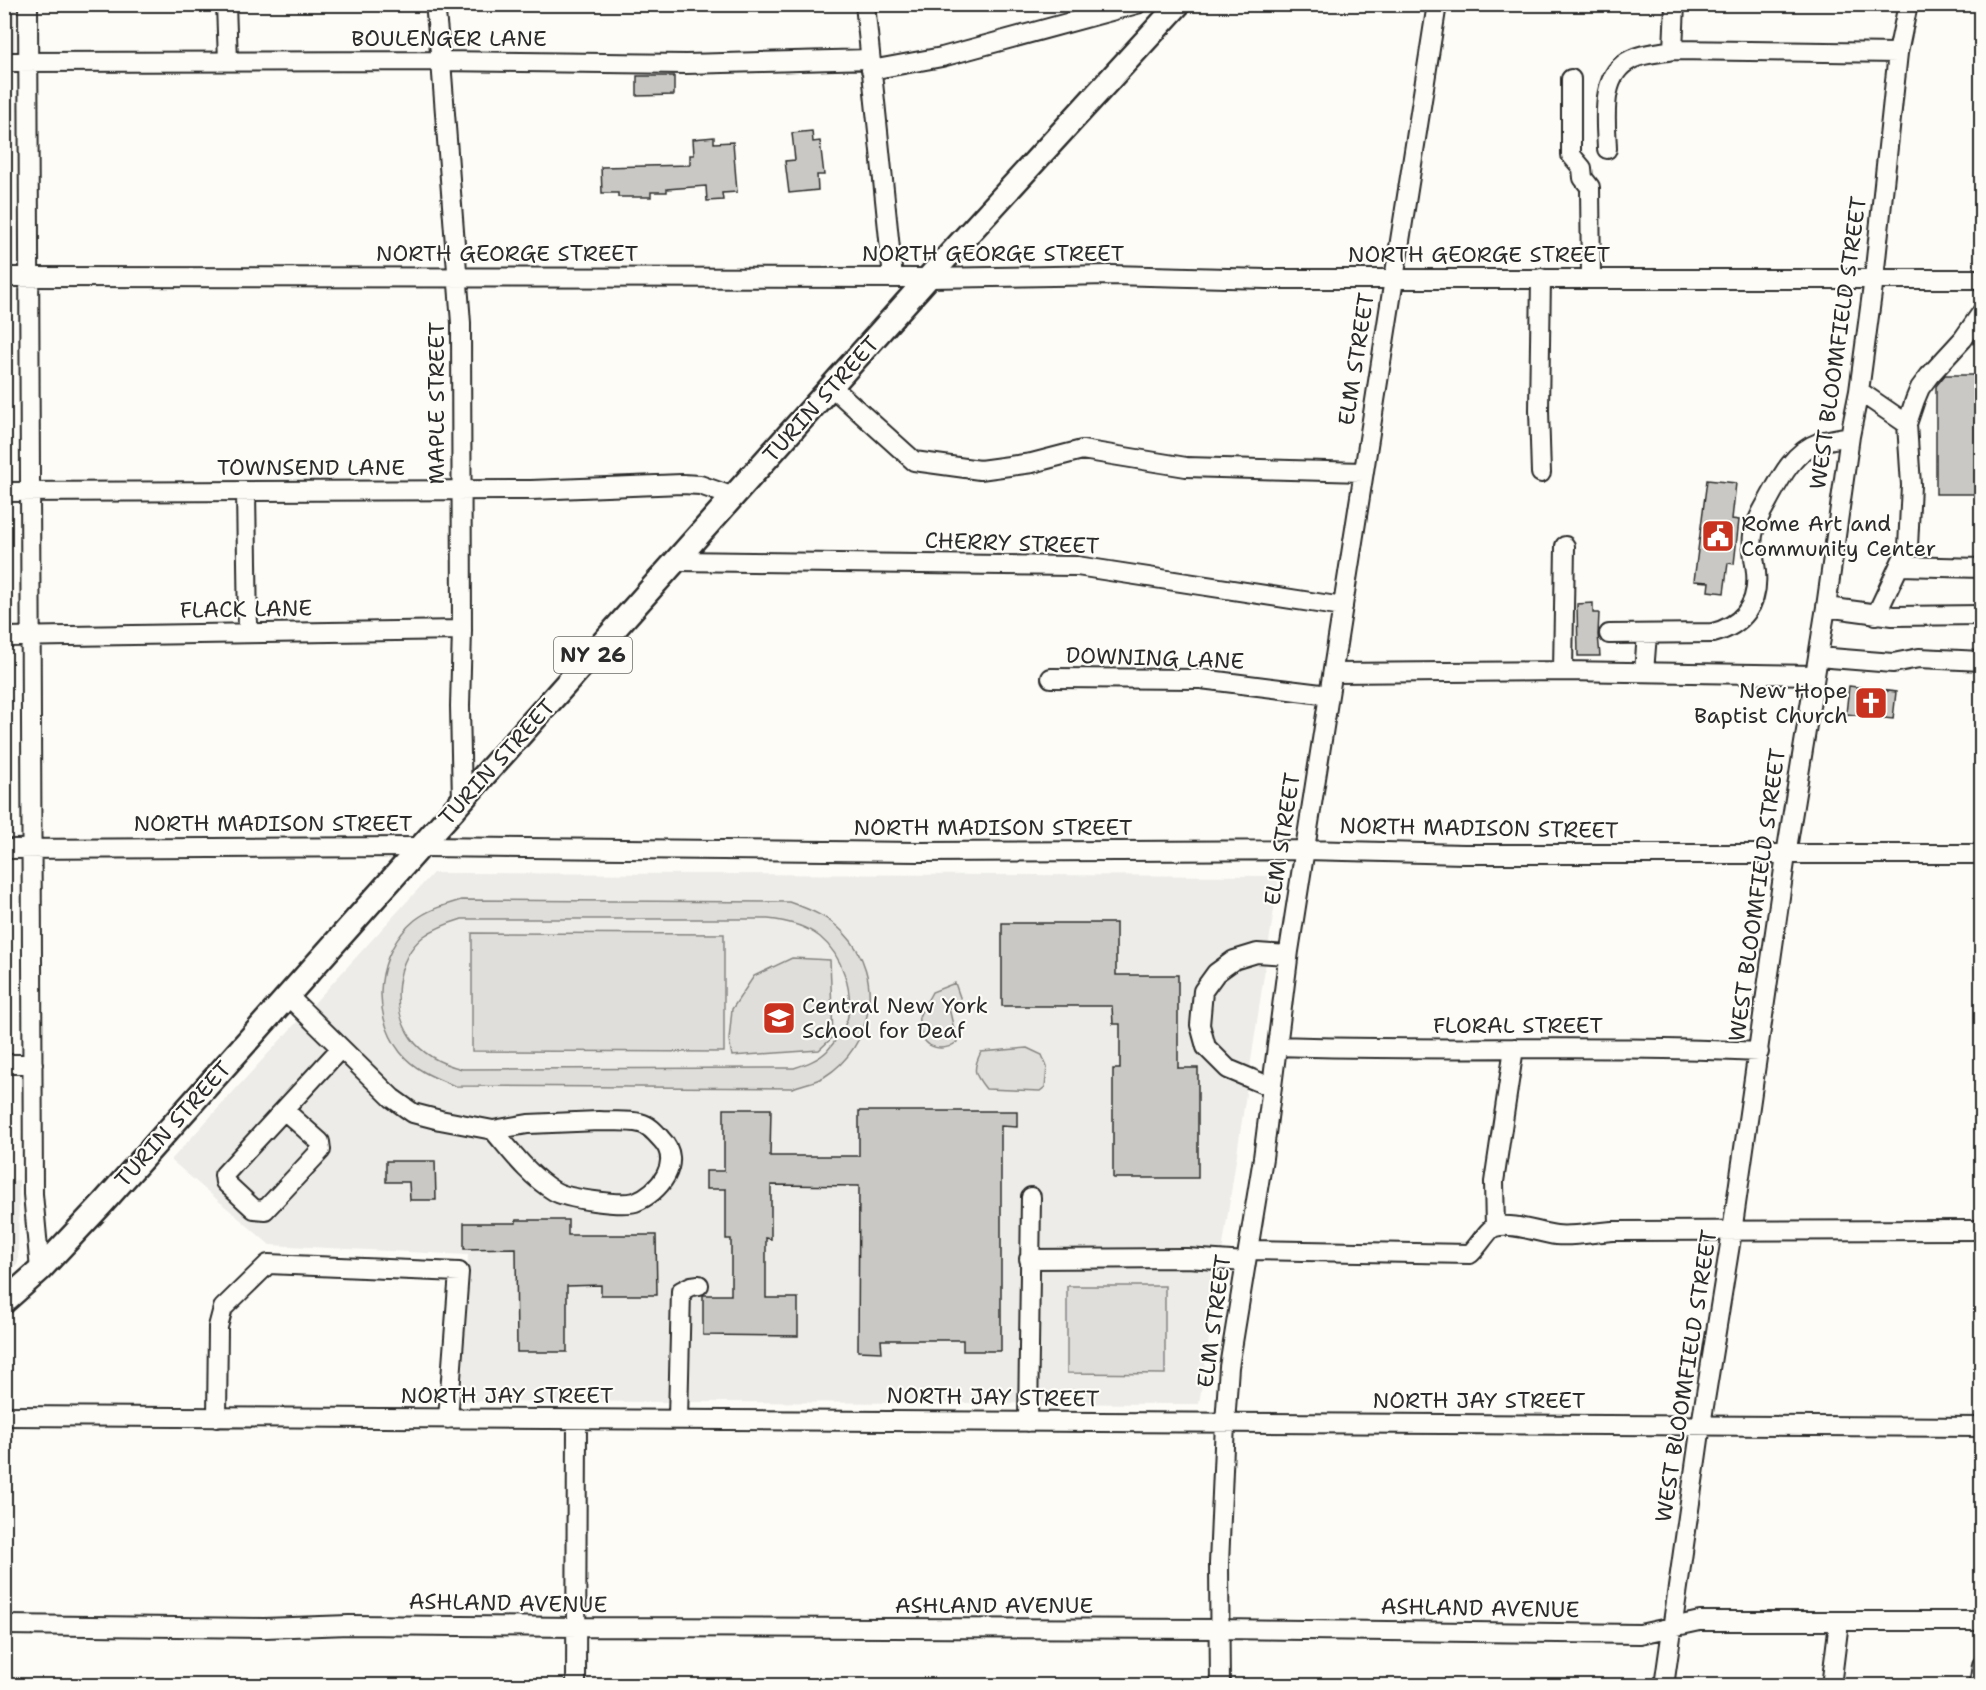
<svg xmlns="http://www.w3.org/2000/svg" width="1986" height="1690" viewBox="0 0 1986 1690" font-family="'Shantell Sans',sans-serif">
<rect width="100%" height="100%" fill="#fdfcf7"/>
<filter id="ink" filterUnits="userSpaceOnUse"><feTurbulence type="fractalNoise" baseFrequency=".0167" numOctaves="2"/><feDisplacementMap in="SourceGraphic" scale="12" xChannelSelector="R" yChannelSelector="G"/><feConvolveMatrix kernelMatrix="1 2 1 2 8 2 1 2 1" color-interpolation-filters="sRGB"/></filter>
<g filter="url(#ink)">
<path fill="#edece8" d="M5 4 15 5V52H5Z
M433 873 1279 876 1199 1404 462 1401 468 1255 270 1245 171 1160Z
M19 1180 18 1263 5 1275V1182Z"/>
<path fill="#dfdeda" stroke="#858482" stroke-width="1.5" fill-rule="evenodd" d="M461 900 789 902C809 909 829 917 844 933 886 976 873 1047 824 1077 815 1082 803 1084 793 1088L455 1086C435 1078 414 1070 400 1052 370 1013 376 952 415 920 429 909 445 905 461 900ZM462 919H768C787 921 805 925 820 937 842 955 855 993 847 1020 843 1031 834 1043 827 1051 818 1060 806 1064 794 1068L462 1069C442 1064 423 1055 411 1038 390 1008 395 959 424 936 435 928 449 923 462 919Z
M472 933 724 934V1052L472 1051Z
M792 958 830 960 833 1037 819 1050 732 1056 729 1040 732 1009 754 976Z
M955 983 962 1003 949 1008 957 1042C944 1052 924 1050 921 1031 920 1027 918 1022 919 1017 922 1009 928 1000 932 992Z
M1027 1048 1042 1055 1047 1067 1045 1087 1040 1091 986 1089C974 1074 972 1070 981 1052Z
M1067 1286H1165V1374L1067 1373Z"/>
<path fill="#c9c8c4" stroke="#2b2b2b" stroke-width="1.5" d="M637 76H674V95L637 96Z
M812 131 813 142 820 141 824 175H817L818 190 789 193 785 161 795 160 792 133Z
M714 137V143L733 142 737 192 722 193 723 200 707 201 706 186 667 189V192H651V197H618V193H602L601 167 690 165V155H694L693 139Z
M1945 375H1982V494H1936V386Z
M1707 480 1736 483 1732 519 1739 520 1734 564 1728 563 1724 593 1708 591 1709 582 1694 581Z
M1593 603V613H1599L1598 635 1600 656H1578L1577 604Z
M1849 686 1896 692 1893 719 1846 714Z
M1002 923H1116V975H1178V1068H1198V1178H1113V1069H1120V1024H1113L1112 1006H1002Z
M724 1109H771L770 1156H859V1111H1017V1127L1001 1126V1351H963V1340H881L882 1352 858 1351 859 1186 771 1185V1239L766 1238V1298H798V1336L703 1335V1295H731V1239H726V1189H706V1171H724Z
M386 1161H435L436 1200H410L409 1182H386Z
M516 1220H568V1235H656L657 1295H601V1285L567 1286V1352H517L516 1248 464 1249V1223H516Z"/>
<g fill="none" stroke-linecap="round" stroke-linejoin="round">
<defs>
<path id="minor" d="M28 4 33 1194 40 1270
M226 4 228 61
M435 4 441 61 461 323 462 630 460 706 462 801
M865 4 893 278
M1675 4 1673 50 1898 53
M4 62 441 61 686 64 870 59
M871 70 942 57 1137 4
M1571 79V155L1582 168 1583 178 1590 187 1591 278
M1607 149C1606 119 1599 74 1632 59 1644 53 1660 53 1673 50
M4 277 928 278 1111 275 1266 279H1982
M1541 278 1539 410 1541 473
M832 387 914 461 980 470 1032 463 1082 450 1186 467 1363 472
M1859 391 1907 424 1911 485 1908 547 1876 615
M1907 424 1915 400 1920 388 1929 376 1963 339 1982 312
M246 491 248 633
M4 492 531 490 682 484 700 485 734 497
M677 561 1077 566 1343 607
M1899 566 1982 568
M1826 607 1893 616 1982 615
M1609 634 1713 633C1743 625 1759 604 1756 572 1755 560 1751 547 1753 535 1755 523 1762 511 1768 501 1780 479 1793 452 1818 443 1828 439 1840 438 1850 436
M4 637 462 630
M1818 657 1893 663 1919 658 1982 661
M1563 671 1565 546
M1644 672 1647 634
M1333 673 1563 671 1815 675
M1051 678 1201 679 1329 695
M4 849 422 847 919 852 1305 850 1464 854H1982
M288 996 392 1098 413 1113 440 1120 493 1130
M1277 1046C1437 1052 1598 1044 1759 1052
M4 1064H33
M1271 1087 1228 1069 1206 1047 1200 1025 1203 991 1216 973 1234 960 1257 953 1288 955
M284 1110 320 1142 321 1150 265 1210 254 1209 225 1182 224 1175 341 1048
M599 1121C612 1122 627 1120 640 1123 649 1125 655 1132 661 1139 684 1162 659 1193 635 1202 621 1206 567 1199 554 1191 529 1176 511 1151 493 1130L528 1124Z
M1495 1227 1494 1182 1514 1048
M1248 1250 1470 1254C1478 1247 1488 1229 1495 1227 1512 1222 1539 1233 1556 1235 1574 1237 1595 1232 1613 1231L1982 1230
M1029 1259 1187 1258 1246 1262
M4 1416 1982 1427
M217 1418 218 1327 223 1308 268 1264 459 1272 448 1419
M678 1419 681 1291 691 1286 699 1285
M1028 1422 1031 1197
M4 1625 264 1628 349 1625 578 1627 1220 1629 1640 1634 1700 1621H1982
M576 1686 577 1420
M1220 1686 1219 1564 1225 1423 1229 1367 1263 1158 1289 951 1437 4
M1664 1686 1701 1425 1732 1232 1786 855 1826 607 1850 436 1859 391 1874 278 1898 53 1908 4
M1831 1686 1839 1622
M1979 1686 1982 1665"/>
<path id="major" d="M4 1302 40 1270 103 1203 928 278 1179 4"/>
</defs>
<use href="#minor" stroke="#2b2b2b" stroke-width="22"/>
<use href="#major" stroke="#2b2b2b" stroke-width="27"/>
<use href="#minor" stroke="#fdfcf7" stroke-width="18"/>
<use href="#major" stroke="#fdfcf7" stroke-width="22"/>
</g>
</g>
<defs>
<symbol id="civic-square" viewBox="-11 -11 22 22"><rect x="-9" y="-9" width="18" height="18" rx="4" fill="#c8321e" stroke="#fdfcf7"/><path d="M-.6-6.5H3V-4.5H.6V-3L4-1V1h2V6H-6V1h2V-1L-.6-3ZM-1.2 2.5V6h2.4V2.5Z" fill="#fff"/></symbol>
<symbol id="church-square" viewBox="-11 -11 22 22"><rect x="-9" y="-9" width="18" height="18" rx="4" fill="#c8321e" stroke="#fdfcf7"/><path d="M-1.2-6h2.4v3.5h3.3v2.4h-3.3V6h-2.4V-.1h-3.3v-2.4h3.3Z" fill="#fff"/></symbol>
<symbol id="school-square" viewBox="-11 -11 22 22"><rect x="-9" y="-9" width="18" height="18" rx="4" fill="#c8321e" stroke="#fdfcf7"/><path d="M0-5L7-2L0 1L-7-2ZM-4 1L0 2.5L4 1V4Q0 6-4 4Z" fill="#fff"/></symbol>
</defs>
<g fill-rule="evenodd">
<use href="#civic-square" x="1699" y="517" width="38" height="38"/>
<use href="#church-square" x="1852" y="684" width="38" height="38"/>
<use href="#school-square" x="760" y="999" width="38" height="38"/>
</g>
<g text-anchor="middle" dominant-baseline="central" stroke-width="4.5" stroke-linejoin="round" paint-order="stroke">
<rect fill="#fdfcf7" stroke="#6a6a68" stroke-width="1.5" x="554" y="637" width="78" height="36" rx="4.5"/>
<g font-size="21" font-weight="bold" fill="#2b2b2b">
<text x="593" y="655">NY 26</text>
</g>
<g font-size="22" fill="#2b2b2b" stroke="#fdfcf7">
<text x="449" y="38">BOULENGER LANE</text>
<text x="507" y="253">NORTH GEORGE STREET</text>
<text x="993" y="253">NORTH GEORGE STREET</text>
<text x="1479" y="254">NORTH GEORGE STREET</text>
<text transform="translate(1838 343) rotate(-82)">WEST BLOOMFIELD STREET</text>
<text transform="translate(1356 359) rotate(-81)">ELM STREET</text>
<text transform="translate(821 399) rotate(-48)">TURIN STREET</text>
<text transform="translate(436 403) rotate(-90)">MAPLE STREET</text>
<text x="311" y="467">TOWNSEND LANE</text>
<text transform="translate(1012 543) rotate(2)">CHERRY STREET</text>
<text transform="translate(246 609) rotate(-1)">FLACK LANE</text>
<text transform="translate(1155 658) rotate(2)">DOWNING LANE</text>
<text transform="translate(497 762) rotate(-48)">TURIN STREET</text>
<text x="273" y="823">NORTH MADISON STREET</text>
<text x="993" y="827">NORTH MADISON STREET</text>
<text transform="translate(1479 828) rotate(1)">NORTH MADISON STREET</text>
<text transform="translate(1282 839) rotate(-81)">ELM STREET</text>
<text transform="translate(1757 895) rotate(-82)">WEST BLOOMFIELD STREET</text>
<text x="1518" y="1025">FLORAL STREET</text>
<text transform="translate(173 1124) rotate(-48)">TURIN STREET</text>
<text transform="translate(1214 1321) rotate(-82)">ELM STREET</text>
<text transform="translate(1686 1376) rotate(-81)">WEST BLOOMFIELD STREET</text>
<text x="507" y="1395">NORTH JAY STREET</text>
<text transform="translate(993 1397) rotate(1)">NORTH JAY STREET</text>
<text x="1479" y="1400">NORTH JAY STREET</text>
<text transform="translate(508 1603) rotate(1)">ASHLAND AVENUE</text>
<text x="994" y="1605">ASHLAND AVENUE</text>
<text transform="translate(1480 1608) rotate(1)">ASHLAND AVENUE</text>
</g>
<g font-size="22" fill="#2b2b2b" stroke="#fdfcf7" text-anchor="start">
<text x="1741" y="523">Rome Art and<tspan x="1741" dy="25">Community Center</tspan></text>
<text x="1848" y="690" text-anchor="end">New Hope<tspan x="1848" dy="25">Baptist Church</tspan></text>
<text x="802" y="1005">Central New York<tspan x="802" dy="25">School for Deaf</tspan></text>
</g>
</g>
<rect width="1986" height="1690" fill="none" stroke="#fdfcf7" stroke-width="24"/>
<rect x="12" y="12" width="1962" height="1666" fill="none" stroke="#2b2b2b" stroke-width="2" filter="url(#ink)"/>
</svg>
